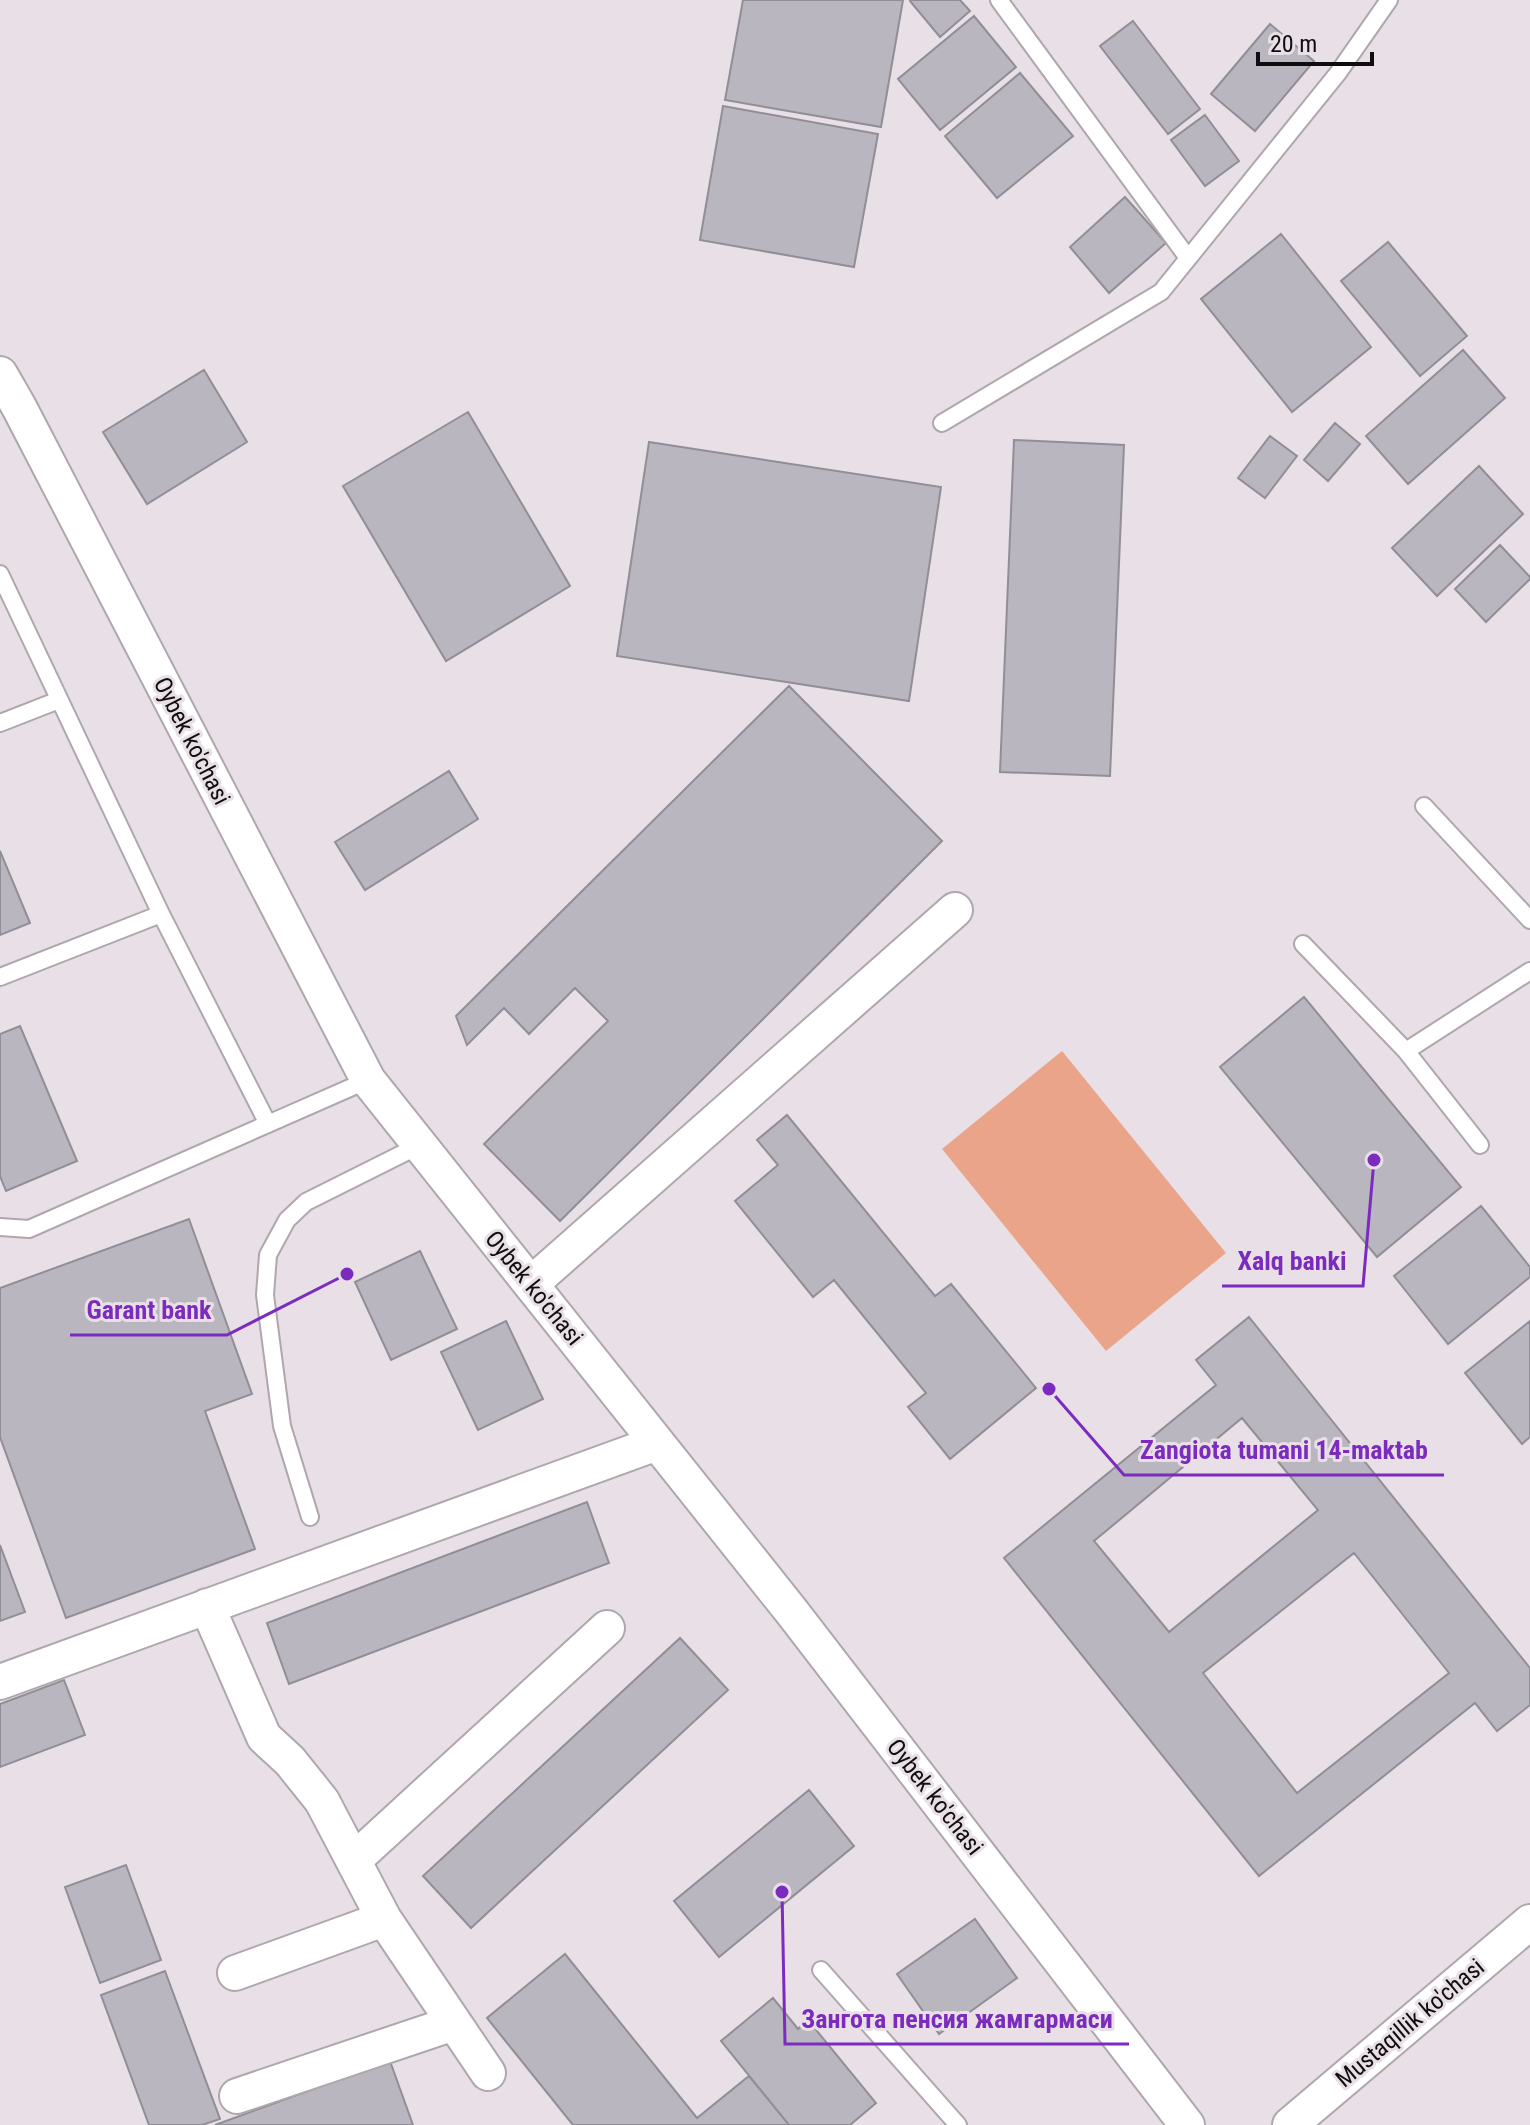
<svg xmlns="http://www.w3.org/2000/svg" width="1530" height="2125" viewBox="0 0 1530 2125" font-family="'Roboto Condensed',sans-serif">
<rect width="100%" height="100%" fill="#e9dfe6"/>
<path fill="#eaa48a" d="M1062 1051 1226 1253 1106 1351 942 1149Z"/>
<path fill="#b9b6bf" stroke="#918e97" stroke-width="2" fill-rule="evenodd" d="M743 0H903L881 127 725 100Z
M911 0H960L970 11 940 37 910 1Z
M974 16 1016 67 940 130 898 79Z
M1133 21 1200 109 1168 134 1100 46Z
M1270 24 1314 61 1255 131 1211 94Z
M1020 73 1073 136 997 198 945 136Z
M723 106 878 134 854 267 700 240Z
M1205 115 1239 161 1205 186 1171 140Z
M1125 197 1166 243 1109 293 1070 247Z
M1281 234 1371 347 1292 412 1201 299Z
M1388 242 1467 336 1420 376 1341 281Z
M1463 350 1505 398 1408 484 1366 436Z
M204 370 247 442 147 504 103 432Z
M468 412 570 586 446 661 343 486Z
M1335 423 1360 444 1328 481 1304 460Z
M1270 436 1297 456 1265 498 1238 478Z
M1014 440 1124 445 1110 776 1000 772Z
M649 442 941 487 909 701 617 656Z
M1479 466 1523 514 1437 596 1392 548Z
M1500 545 1530 577V579L1486 622 1455 589Z
M789 686 942 841 560 1221 484 1144 608 1021 575 988 529 1034 504 1008 467 1045 456 1016Z
M449 771 478 819 365 890 335 842Z
M0 851 30 923 0 935Z
M1304 997 1461 1187 1377 1257 1220 1067Z
M20 1026 77 1161 6 1191 0 1176V1034Z
M787 1115 935 1296 951 1284 1036 1388 950 1459 908 1407 926 1393 834 1280 813 1297 735 1201 778 1165 757 1140Z
M1481 1206 1530 1267V1277L1448 1344 1394 1276Z
M189 1219 252 1394 205 1411 255 1549 66 1618 0 1437V1288Z
M420 1251 457 1329 391 1360 355 1282Z
M1249 1317 1530 1668V1705L1497 1731 1475 1703 1259 1876 1004 1558 1216 1385 1196 1360ZM1242 1418 1318 1510 1169 1632 1094 1541ZM1354 1553 1449 1673 1297 1793 1203 1673Z
M506 1321 543 1399 478 1430 441 1352Z
M1530 1321V1437L1522 1444 1465 1373Z
M587 1502 609 1563 289 1684 267 1623Z
M0 1545 25 1612 0 1621Z
M680 1638 728 1690 471 1928 423 1876Z
M64 1680 85 1735 0 1767V1704Z
M809 1790 854 1846 719 1957 674 1901Z
M126 1865 161 1960 100 1983 65 1887Z
M975 1919 1017 1978 939 2034 897 1974Z
M565 1954 697 2118 749 2076 789 2125H573L487 2018Z
M165 1971 220 2119 202 2125H149L101 1995Z
M773 1998 798 2029 808 2020 876 2103 850 2125H789L721 2041Z
M390 2061 413 2125H215Z"/>
<g fill="none" stroke-linecap="round" stroke-linejoin="round">
<defs>
<path id="lane" d="M999 0 1188 258
M942 423 1161 292 1338 73 1389 0
M0 574 161 914
M0 723 59 700
M1424 806 1530 920
M1303 944 1406 1051 1480 1145
M0 977 161 914 268 1124
M1406 1051 1530 971
M0 1227 29 1229 368 1080
M310 1517 282 1426 265 1295 268 1255 287 1220 306 1202 420 1145
M821 1970 958 2125"/>
<path id="street" d="M0 374 19 407 368 1080 792 1612 1187 2125
M531 1284 955 910
M207 1606 264 1737 290 1761 322 1801 384 1919 488 2073
M0 1682 657 1443
M354 1860 607 1628
M235 1973 384 1919
M237 2096 454 2023
M1290 2125 1530 1922"/>
</defs>
<use href="#lane" stroke="#b0a7ae" stroke-width="20"/>
<use href="#street" stroke="#b0a7ae" stroke-width="38"/>
<use href="#lane" stroke="#fff" stroke-width="16"/>
<use href="#street" stroke="#fff" stroke-width="34"/>
</g>
<g text-anchor="middle" dominant-baseline="central" stroke-width="6" stroke-linejoin="round" paint-order="stroke">
<g font-size="24" fill="#100d0f" stroke="#e9dfe6">
<text transform="translate(192 741) rotate(63)">Oybek ko'chasi</text>
<text transform="translate(534 1288) rotate(51)">Oybek ko'chasi</text>
<text transform="translate(935 1797) rotate(52)">Oybek ko'chasi</text>
<text transform="translate(1410 2023) rotate(-40)">Mustaqillik ko'chasi</text>
</g>
</g>
<path fill="none" stroke="#7b2cbf" stroke-width="3" d="M1374 1160L1363 1286H1222M347 1274L227 1335H70M1049 1389L1124 1475H1444M782 1892L785 2044H1129"/>
<g fill="#7b2cbf" stroke="#e9dfe6" stroke-width="3">
<circle cx="1374" cy="1160" r="8"/>
<circle cx="347" cy="1274" r="8"/>
<circle cx="1049" cy="1389" r="8"/>
<circle cx="782" cy="1892" r="8"/>
</g>
<g font-size="26" text-anchor="middle" font-weight="bold" fill="#7b2cbf" stroke="#e9dfe6" stroke-width="6" stroke-linejoin="round" paint-order="stroke">
<text x="1292" y="1270">Xalq banki</text>
<text x="149" y="1319">Garant bank</text>
<text x="1284" y="1459">Zangiota tumani 14-maktab</text>
<text x="957" y="2028">Зангота пенсия жамгармаси</text>
</g>
<path d="M1258 52v12h114v-12" fill="none" stroke="#100d0f" stroke-width="4"/>
<text x="1270" y="52" font-size="24" fill="#100d0f" stroke="#e9dfe6" stroke-width="6" paint-order="stroke">20 m</text>
</svg>
